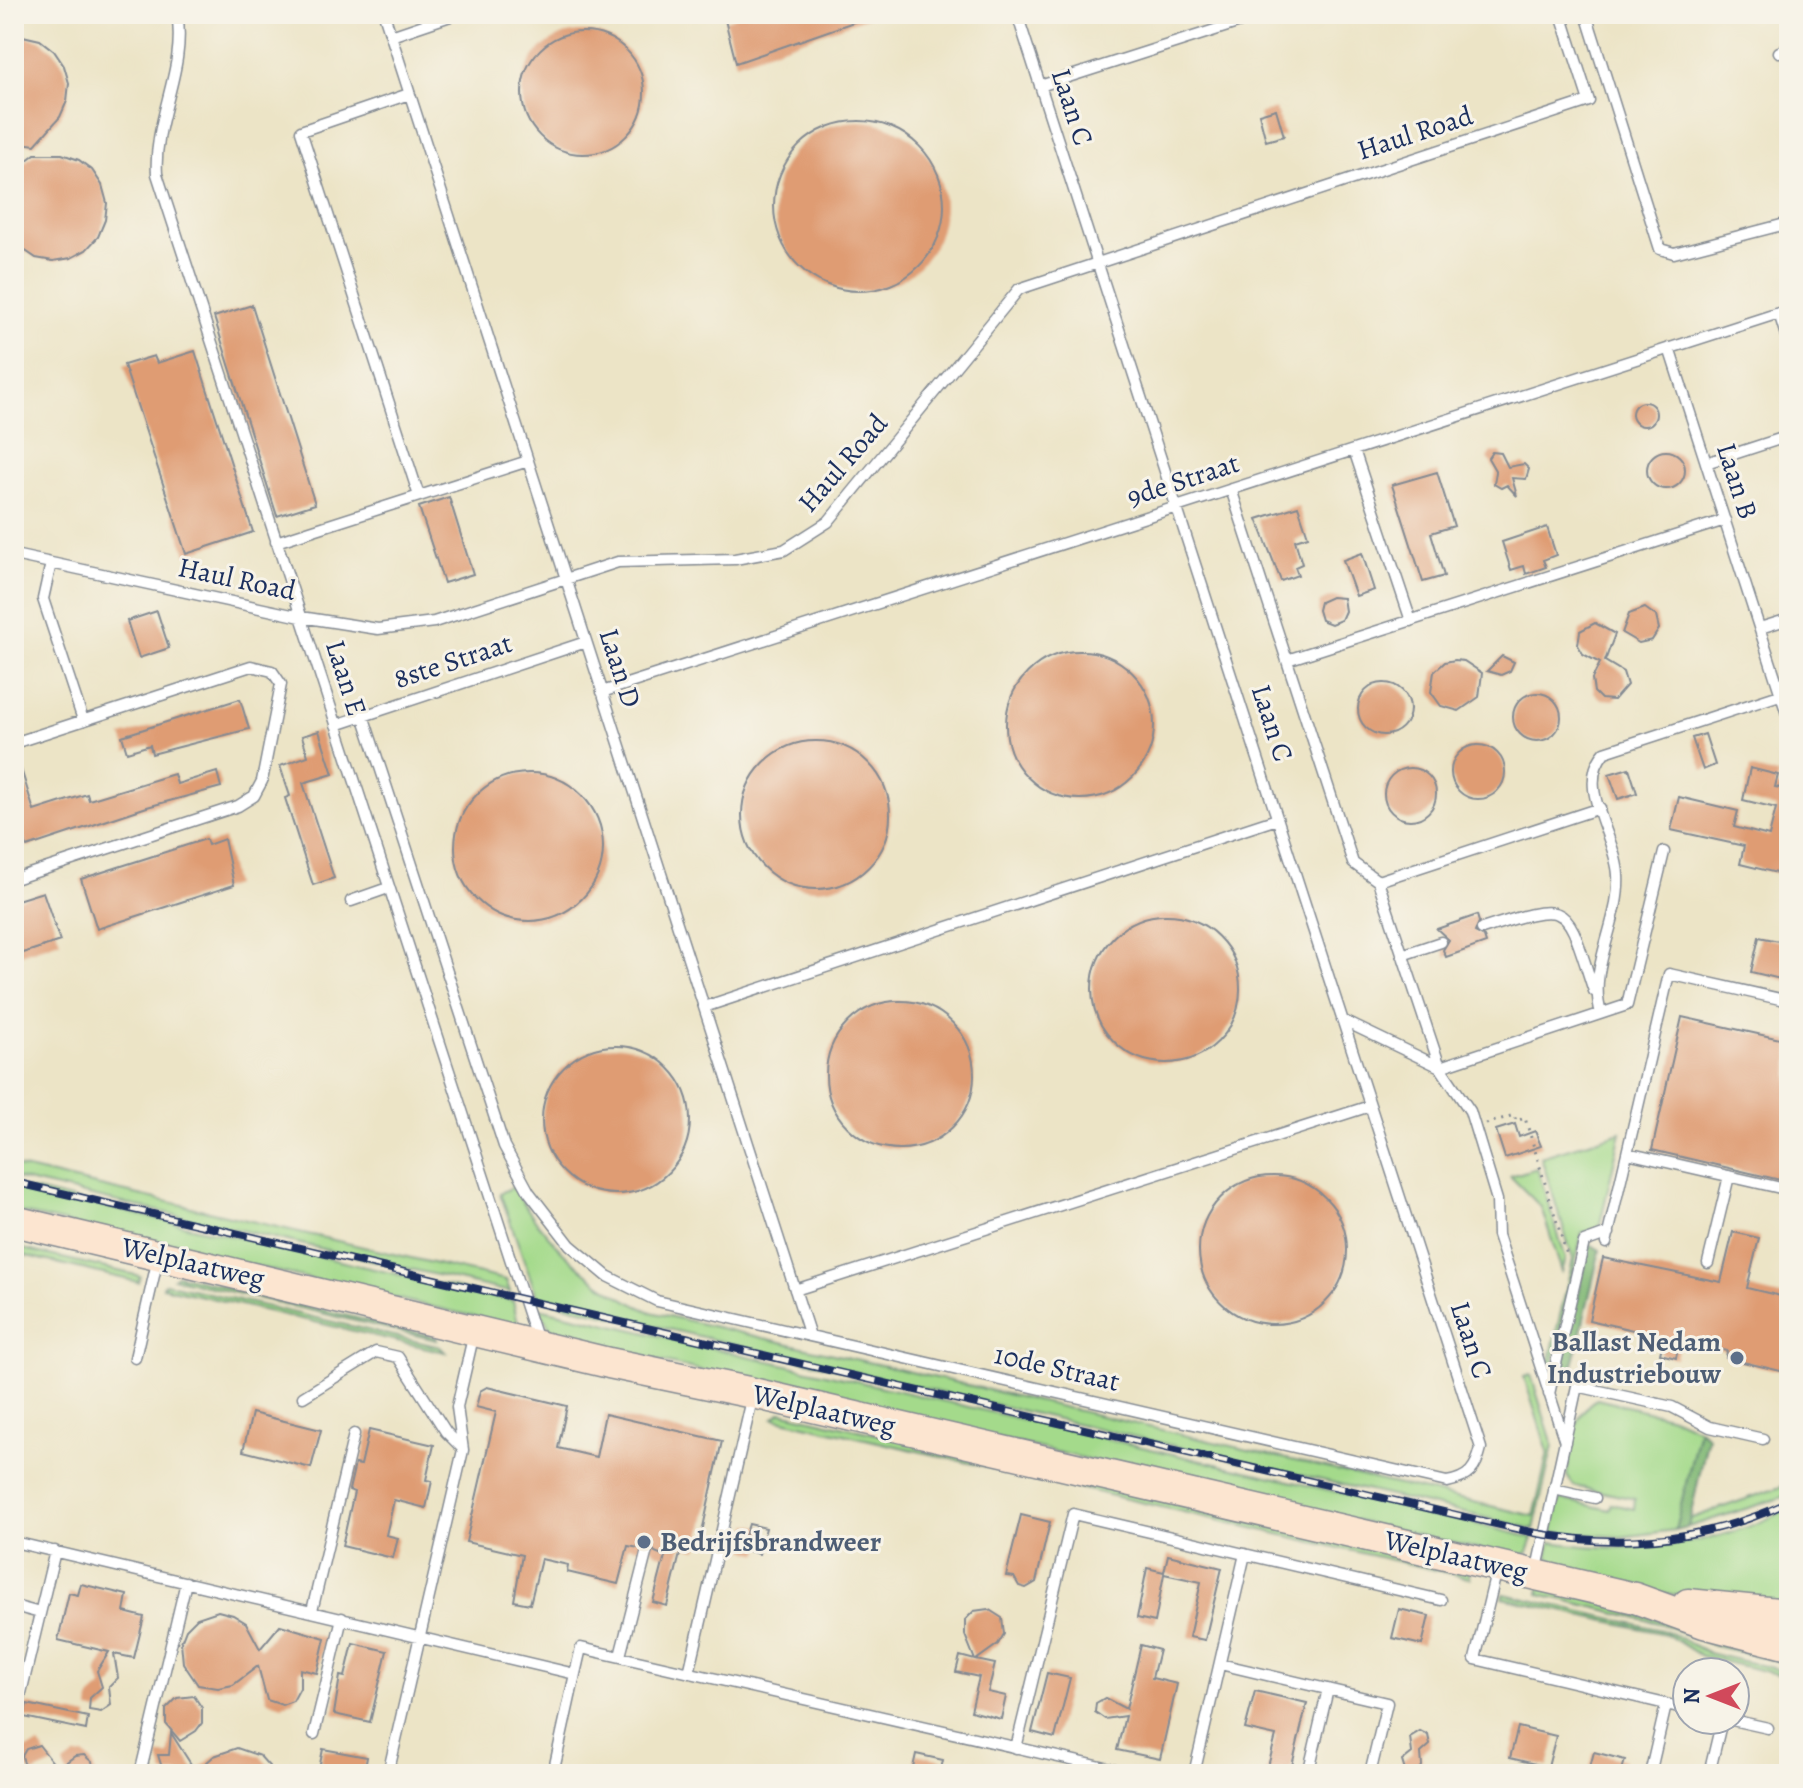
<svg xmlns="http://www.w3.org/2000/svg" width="1803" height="1788" viewBox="0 0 1803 1788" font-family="Alegreya,serif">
<rect width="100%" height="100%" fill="#f7f3e8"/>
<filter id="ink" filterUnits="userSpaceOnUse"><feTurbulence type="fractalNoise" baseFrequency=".0125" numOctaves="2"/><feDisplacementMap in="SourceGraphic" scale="16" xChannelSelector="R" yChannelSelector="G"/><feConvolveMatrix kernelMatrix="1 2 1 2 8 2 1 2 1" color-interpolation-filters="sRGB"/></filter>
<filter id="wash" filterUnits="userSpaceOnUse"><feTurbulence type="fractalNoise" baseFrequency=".006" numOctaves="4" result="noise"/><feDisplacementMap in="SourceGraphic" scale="32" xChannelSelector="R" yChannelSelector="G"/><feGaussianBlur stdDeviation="1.8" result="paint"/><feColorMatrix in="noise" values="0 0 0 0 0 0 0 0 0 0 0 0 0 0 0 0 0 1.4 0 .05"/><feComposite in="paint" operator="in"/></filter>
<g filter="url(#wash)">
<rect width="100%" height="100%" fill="#ece4c6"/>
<path fill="#a4da8b" stroke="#608474" stroke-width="2" d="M1621 1132 1599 1228 1582 1233 1552 1369 1548 1368 1573 1259 1541 1157Z
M14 1166 506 1280 510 1292 14 1178Z
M1537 1168 1566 1259 1562 1272 1541 1207 1510 1176Z
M14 1186 513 1301 518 1323 516 1326 14 1211Z
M513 1187C546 1242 592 1287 651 1312L1534 1516 1548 1452 1524 1377 1531 1375 1553 1445 1534 1529 538 1299 500 1193Z
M14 1247 140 1276 138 1282 14 1253Z
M177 1275 436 1337 437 1340 173 1278Z
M165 1283 440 1347 445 1352 163 1287Z
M539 1308 1476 1524 1533 1538 1528 1552 1518 1558 555 1337Z
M1597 1399 1672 1417 1699 1429 1675 1530 1621 1537 1552 1532 1560 1499 1610 1510 1612 1504 1634 1509 1635 1499 1574 1486 1567 1476C1570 1452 1573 1410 1597 1399Z
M781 1412 1469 1572 1470 1578 774 1418Z
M1789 1484V1494L1780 1498 1688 1527 1689 1519Z
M1789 1508V1606L1641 1591 1554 1565 1548 1556 1551 1542C1629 1554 1718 1548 1789 1508Z
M1541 1585 1789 1657V1664L1711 1645 1663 1624 1539 1594Z
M1504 1594 1666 1631 1708 1653 1789 1672V1677L1701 1656 1666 1634 1503 1598Z"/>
<path fill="#83ba77" stroke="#4f746a" stroke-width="2" d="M1590 1244 1600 1250 1571 1374 1561 1372Z
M1699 1429 1708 1436 1688 1527 1675 1530Z"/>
<g id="blocks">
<path fill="#df9c73" d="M742 14H870L871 16 736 63 725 20Z
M522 93a61 61 0 1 1 122 0a61 61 0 1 1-122 0Z
M14 34 40 40 54 51 64 66 69 83 67 101 60 117 35 145 14 142Z
M1276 109 1284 136 1266 141 1259 114Z
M774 206a85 85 0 1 1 170 0a85 85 0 1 1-170 0Z
M35 154H62L79 160 92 170 102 185 107 203 105 220 98 237 86 250 71 258 53 261 36 258 14 243V170Z
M252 305 315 504 277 516 214 317Z
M195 351 253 532 186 554 124 365 154 356 157 363Z
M1632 414a12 12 0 1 1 24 0a12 12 0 1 1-24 0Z
M1647 470a19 19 0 1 1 38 0a19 19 0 1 1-38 0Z
M1492 452 1501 453 1508 467 1524 464 1529 469 1526 479 1512 478 1517 496 1507 485 1501 488 1494 484 1496 472 1488 458Z
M1437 472 1454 526 1431 533 1444 576 1423 582 1392 485Z
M449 497 473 574 444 583 419 507Z
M1298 506 1308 536 1295 540 1302 564 1295 567 1298 575 1281 581 1257 519Z
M1547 527 1556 555 1543 560 1546 567 1526 574 1524 566 1511 570 1502 542Z
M1362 553 1374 590 1356 596 1343 560Z
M1331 597 1343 598 1345 611 1341 620 1331 624 1321 620 1318 610 1320 602Z
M1645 608 1656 616 1659 629 1652 640 1639 643 1622 633 1629 614Z
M157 611 169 648 139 658 127 621Z
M1595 623 1615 634 1605 661 1623 672 1627 685 1614 700 1601 699 1594 692 1592 679 1600 663 1583 654 1578 645 1580 631Z
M1006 725a74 74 0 1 1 148 0a74 74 0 1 1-148 0Z
M1502 656 1514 662 1510 671 1501 675 1487 671Z
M1455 660 1464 661 1482 673 1479 697 1459 711 1441 706 1431 692 1434 672 1445 662Z
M1358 709a26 26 0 1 1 52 0a26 26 0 1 1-52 0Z
M1513 717a24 24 0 1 1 48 0a24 24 0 1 1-48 0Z
M240 699 249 729 152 754 150 745 127 752 122 736Z
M319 731 333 774 303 783 334 878 313 885 285 798 290 796 280 766 308 756 302 736Z
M1705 734 1715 765 1703 770 1692 738Z
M742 815a74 74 0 1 1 148 0a74 74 0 1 1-148 0Z
M1451 772a27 27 0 1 1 54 0a27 27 0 1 1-54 0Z
M17 756 34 811 87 794 89 800 174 774 177 784 217 772 221 787 147 807 27 847 14 807V757Z
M1629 768 1637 793 1618 799 1609 774Z
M1750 768 1778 775 1775 787 1780 788 1783 774 1789 775V876L1740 864 1744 846 1671 830 1679 797 1738 811 1734 827 1769 836 1776 808 1743 800Z
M1384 794a26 26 0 1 1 52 0a26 26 0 1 1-52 0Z
M455 847a74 74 0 1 1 148 0a74 74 0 1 1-148 0Z
M206 839 208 845 224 839 234 885 97 929 81 879Z
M43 892 60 941 14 956V901Z
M1092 989a74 74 0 1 1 148 0a74 74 0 1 1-148 0Z
M1477 915 1479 922 1475 932 1484 937 1486 943 1446 957 1443 950 1449 940 1437 929Z
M1759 937 1789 943V981L1751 972Z
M826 1075a74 74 0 1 1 148 0a74 74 0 1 1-148 0Z
M1682 1017 1789 1041V1182L1652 1150Z
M542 1120a74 74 0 1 1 148 0a74 74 0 1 1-148 0Z
M1515 1124 1519 1137 1535 1131 1541 1146 1505 1158 1496 1130Z
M1199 1250a74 74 0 1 1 148 0a74 74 0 1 1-148 0Z
M1733 1232 1759 1238 1747 1288 1789 1298V1373L1726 1358 1727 1351 1680 1340 1676 1358 1660 1354 1664 1337 1589 1320 1603 1258 1721 1282Z
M487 1387 567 1406 558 1448 596 1457 605 1414 722 1441 698 1550 682 1546 667 1606 653 1602 665 1556 655 1552 648 1542 639 1548 628 1546 618 1584 567 1572 568 1565 541 1559 530 1604 514 1601 522 1555 466 1542 496 1412 476 1407 480 1391Z
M252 1413 321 1430 311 1468 243 1451Z
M369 1430 434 1445 426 1480 432 1481 426 1508 394 1500 386 1535 398 1538 393 1558 342 1546 354 1492 349 1490 355 1464 361 1465Z
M1021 1515 1050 1522 1036 1582 1026 1588 1019 1586 1014 1577 1006 1576Z
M749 1524 766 1528 759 1554 741 1549Z
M1168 1555 1222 1568 1205 1640 1189 1637 1201 1582 1164 1574 1155 1622 1137 1618 1147 1568 1164 1572Z
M81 1584 127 1595 124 1612 144 1617 134 1658 114 1654 118 1678 109 1687 111 1705 101 1712 89 1710 90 1698 102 1687 97 1671 109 1652 58 1640 69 1593 78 1595Z
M988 1609 1002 1618 1004 1634 998 1644 976 1660 995 1664 988 1692 1006 1696 1001 1719 971 1711 979 1677 956 1672 960 1656 975 1660 965 1635V1620L974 1611Z
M1399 1609 1429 1616 1422 1645 1392 1638Z
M218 1611 233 1615 246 1623 260 1649 280 1625 325 1638 317 1673 300 1669V1688L293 1701 282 1705 267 1700 258 1666 233 1685 218 1688 198 1685 183 1663 181 1642 186 1629 197 1618Z
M353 1643 387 1651 370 1722 334 1714 340 1676 345 1677Z
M1141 1645 1159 1650 1152 1678 1177 1684 1160 1759 1117 1750 1125 1716 1105 1719 1095 1712 1096 1703 1105 1698 1126 1709Z
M1047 1673 1070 1678 1055 1738 1032 1732Z
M1255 1691 1307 1703 1290 1774H1266L1276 1736 1245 1729Z
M194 1696 202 1708V1723L196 1731 180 1741 166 1724V1709L177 1698Z
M27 1704 88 1717 86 1730 24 1717Z
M1518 1727 1556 1736 1548 1767 1510 1758Z
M1420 1731 1428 1735 1430 1745 1421 1753 1422 1766 1418 1774H1406L1402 1761 1412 1753 1410 1737Z
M171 1733 196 1772 214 1756 237 1748 260 1756 276 1774H164L158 1755H169Z
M39 1745 54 1764 33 1773 25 1767 22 1756 26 1749Z
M323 1749 367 1757 364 1774H318Z
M1594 1752 1625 1760 1621 1774H1588Z
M916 1754 943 1760 940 1774 912 1772Z
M84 1755 92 1762 95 1774H67L64 1764 75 1756Z"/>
</g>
</g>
<g filter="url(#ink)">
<use href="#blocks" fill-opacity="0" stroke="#848a92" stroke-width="2"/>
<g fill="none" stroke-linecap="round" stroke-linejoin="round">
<defs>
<path id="lane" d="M177 14C187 69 153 119 157 174L537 1341
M384 14 810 1336
M1586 14 1660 249 1674 253 1789 223
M391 36 456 14
M1779 52 1789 49
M1040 86 1265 14
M409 94 301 131 419 496
M1669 348 1789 720
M1354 450 1411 621
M1706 463 1789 436
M1231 489 1353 863 1378 881 1440 1067 1470 1111 1497 1200 1498 1235 1565 1442
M276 542 528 461
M14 555 301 617 378 629 434 622 618 562 735 559 784 550 828 522 1019 289 1589 101 1561 14
M51 563 43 599 83 720
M1760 628 1789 619
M1287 660 1725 520
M602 692 1779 313 1789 345
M363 715 504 1146 529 1192 570 1245 607 1276 657 1301 1447 1482C1469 1478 1476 1469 1481 1448L1017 14
M336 725 586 642
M14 743 251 666 272 671 281 684 262 781 254 796 238 806 14 879
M1378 881 1600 808
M351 901 388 888
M1482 929C1573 899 1565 903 1594 991
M1402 955 1441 942
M704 1007 1277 819
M1601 1013C1587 968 1621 922 1618 875 1616 836 1574 786 1605 752L1789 692
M1342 1020 1440 1067 1627 1005 1664 852
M1627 1153 1789 1190
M1606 1243 1669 974 1789 1001
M1708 1263 1729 1176
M795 1290 1370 1106
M135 1358 158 1258
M1549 1394 1584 1242 1609 1233
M303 1397 376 1352 398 1357 446 1432 462 1448
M1554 1489 1595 1498
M14 1542 575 1674 581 1648 1132 1774
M1497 1569 1475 1659 1687 1709
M1536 1573 1577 1386 1672 1407 1710 1427 1763 1439
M14 1606 40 1613
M312 1611 354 1434
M620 1656 647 1550
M1220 1664 1387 1703 1370 1774
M689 1673 753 1395
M1732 1720 1768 1728
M14 1722 55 1551
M314 1734 342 1618
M1016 1748 1073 1514 1441 1600
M140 1774 186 1582
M388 1774 463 1450 457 1407 474 1333
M553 1774 575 1674
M1194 1774 1245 1554
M1308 1774 1328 1689
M1650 1774 1666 1705
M1709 1774 1722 1720"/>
<path id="secondary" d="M14 1221 609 1363 753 1393 1635 1598 1704 1623 1789 1645
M1688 1604 1789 1614"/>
</defs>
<use href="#lane" stroke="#848a92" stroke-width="13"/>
<use href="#secondary" stroke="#848a92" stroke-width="33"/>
<path stroke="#848a92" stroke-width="3" stroke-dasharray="2 6" stroke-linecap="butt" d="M1486 1124 1514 1115 1516 1121 1525 1118 1567 1255"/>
<use href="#lane" stroke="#fff" stroke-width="10"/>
<use href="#secondary" stroke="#fce5d0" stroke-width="30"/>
<defs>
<path id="rail" d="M14 1182 1535 1533C1622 1549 1709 1540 1789 1502"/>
</defs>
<use href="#rail" stroke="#1b2f5e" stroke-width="8"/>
<use href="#rail" stroke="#f7f3e8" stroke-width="5" stroke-dasharray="15" stroke-linecap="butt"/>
</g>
</g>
<g fill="#5c6f8a" stroke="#f7f3e8" stroke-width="3">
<circle cx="1737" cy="1358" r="8"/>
<circle cx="644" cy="1542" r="8"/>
</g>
<g text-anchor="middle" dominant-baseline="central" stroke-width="6" stroke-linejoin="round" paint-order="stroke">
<g font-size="28" fill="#1b2f5e" stroke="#f7f3e8">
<text transform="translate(1072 107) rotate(72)">Laan C</text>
<text transform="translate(1415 133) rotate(-18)">Haul Road</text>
<text transform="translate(843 463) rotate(-49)">Haul Road</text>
<text transform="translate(1183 480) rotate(-18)">9de Straat</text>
<text transform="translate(1737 481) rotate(72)">Laan B</text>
<text transform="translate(237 579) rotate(12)">Haul Road</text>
<text transform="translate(453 661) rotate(-18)">8ste Straat</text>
<text transform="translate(620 668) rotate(72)">Laan D</text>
<text transform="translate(346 678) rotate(72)">Laan E</text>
<text transform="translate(1272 723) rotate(72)">Laan C</text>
<text transform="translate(193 1263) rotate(13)">Welplaatweg</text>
<text transform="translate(1471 1340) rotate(72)">Laan C</text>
<text transform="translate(1057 1368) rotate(13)">10de Straat</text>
<text transform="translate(824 1410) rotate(13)">Welplaatweg</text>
<text transform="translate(1456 1556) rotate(13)">Welplaatweg</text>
</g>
<g font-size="28" font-weight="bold" fill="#4e5e75" stroke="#f7f3e8" text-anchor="end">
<text x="1721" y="1342">Ballast Nedam<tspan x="1721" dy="32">Industriebouw</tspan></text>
<text x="660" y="1542" text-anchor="start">Bedrijfsbrandweer</text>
</g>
</g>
<rect width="1803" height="1788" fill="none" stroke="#f7f3e8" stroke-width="48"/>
<g transform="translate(1711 1696) rotate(270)"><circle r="38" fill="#f7f3e8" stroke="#9fa5b1" stroke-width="2"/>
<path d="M0-6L14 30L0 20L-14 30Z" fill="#d1495b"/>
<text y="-12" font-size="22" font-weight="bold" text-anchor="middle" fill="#1b2f5e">N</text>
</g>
</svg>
